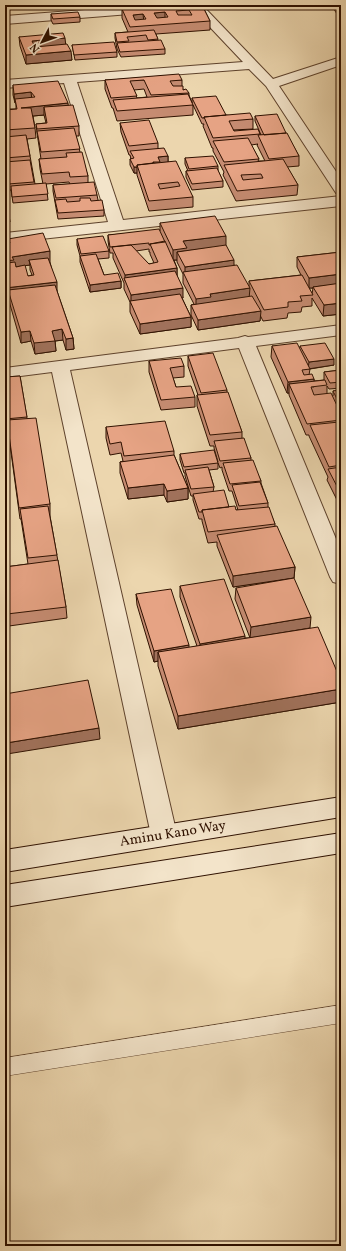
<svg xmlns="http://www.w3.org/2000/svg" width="346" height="1251" viewBox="0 0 346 1251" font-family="Vollkorn,serif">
<rect width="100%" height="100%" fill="#ecd6ae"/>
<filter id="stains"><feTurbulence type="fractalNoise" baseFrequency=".005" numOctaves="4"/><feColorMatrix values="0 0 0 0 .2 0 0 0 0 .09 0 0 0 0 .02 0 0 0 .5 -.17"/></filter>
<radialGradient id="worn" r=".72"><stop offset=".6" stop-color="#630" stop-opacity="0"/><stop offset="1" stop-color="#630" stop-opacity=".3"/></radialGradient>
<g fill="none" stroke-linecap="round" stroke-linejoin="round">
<defs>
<path id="lane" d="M341 1005V1023L5 1076V1058Z"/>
<path id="street" d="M151 5 155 6 157 9 155 12 5 24V16Z
M189 5H202L273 79 341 57V65L279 86 341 179V195L336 193 266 86 249 69 77 82 123 220 341 196V206L5 243V233L108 222 64 83 5 88V80L243 62Z
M332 5H341V14L337 13Z
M341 325V335L256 346 341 551V584L333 582 330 577 239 348 70 370 177 835 173 842 164 845 155 842 151 835 52 372 5 378V368L238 338 245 336 248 337Z"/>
<path id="secondary" d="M341 797V817L5 872V850Z
M341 833V853L5 907V885Z"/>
</defs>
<use href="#lane" stroke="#5e422c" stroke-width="1"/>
<use href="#street" stroke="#5e422c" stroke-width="2"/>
<use href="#secondary" stroke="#2f1100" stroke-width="2"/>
<use href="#lane" fill="#f3e4ca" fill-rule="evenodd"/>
<use href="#street" fill="#f3e4ca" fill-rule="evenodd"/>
<use href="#secondary" fill="#f3e4ca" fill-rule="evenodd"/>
</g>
<path fill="#c68c72" stroke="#2f1100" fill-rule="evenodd" d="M5 5H8V11H5Z
M53 5H81L53 7Z
M202 5 210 21V30L156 34 158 40 165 49V54L121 57 117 49 115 38V33L128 32 122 18V9Z
M51 14 80 17V22L53 24 51 20Z
M19 37 66 44 72 60 26 64 20 46Z
M72 45 117 52V57L75 60Z
M105 80H182V86L183 90 189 93V95L192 103V98L226 115 253 119V129L233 130 234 131 260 134 261 135 255 121V116L286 133 299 156V166L287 167 298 185 297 195 236 201 223 175 224 172 213 151V148H212L203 126 204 124H202L193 105V115L117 121 113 108H112L105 89ZM144 89 147 97 137 98 134 90ZM258 144 257 145 265 161H258L259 159 251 145Z
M13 85 68 105 79 126V136H76L80 152 88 176V182L97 195 98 200 104 210V216L58 219 53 191V185L70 184 69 182 46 184 48 200 13 203 11 190H9L5 161V99L7 109H16V103H15L13 95ZM44 115 46 123 36 124 37 133 41 159H39L40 169 43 184H35L27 139 36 138 35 128 33 116Z
M120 123 158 143V149L168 156V161L193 197V207L149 211 137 175V173H134L130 165V159H131L130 155H129L121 132Z
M185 158 218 166V171L223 181V187L192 190 186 177V171H188L185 164Z
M5 187 10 222 5 223Z
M160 223 226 246 234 265 249 288V281L301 275 297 267V257L341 252V314L323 316 312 298V306L302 307 301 312 288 313 287 318 263 321 260 315V321L198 330 191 315V305L194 304 183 283V274L177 262V260H174L177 268V275L183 298H182L191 317V327L140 334 130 312V302L124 289V283L113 258V253H110L108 241V235L160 231ZM149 249V252H150V254L154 263 149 264 136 251ZM309 288H313L312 294Z
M8 239 50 262 57 291 73 338 74 349 66 350 63 340 55 341 56 351 35 354 31 341 21 343 9 301V298H5L8 244ZM30 265V270L32 275 28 276 17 266Z
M77 239 109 251V258L98 259 104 275 121 281V288L90 292 80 262V256L77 245Z
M272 346 300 348V346L334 365 310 369 309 375 314 379V381L324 380V372L341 370V388L329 389 327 386V394L333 396V391L341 390V508L327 480 328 477 309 436V435H306L289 395V393H287L271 357Z
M188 356 227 390V392L242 432V438L251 458V460L261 481V483L268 503V507L275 524V527L295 567 294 578 233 587 217 546V542L208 543 202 521V519H199L193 500V496H191L185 476V473H184L180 460V454L218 462 214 448V446H210L197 406V395H198L188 366ZM218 463 220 468 222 467V470L229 491H232L238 510H236L229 507 213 492 214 487 209 470 218 469Z
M149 361 184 366V377L173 378 176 387 195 397V407L161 410 149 372Z
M20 376 27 418 50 504V516L66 607 67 618 9 626 5 601V567L28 564 21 519H20L8 430H5V377Z
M106 427 174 451V455L188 488V499L167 502 164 495 128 499 120 473V462L123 461 121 453 110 455 106 438Z
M5 497 8 523H5Z
M180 586 245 638H250L235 599 236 588 310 628 341 681V702L178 729 158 666V661L154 662 137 605 136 594 189 648 197 646 180 597Z"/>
<path fill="#a1725c" stroke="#2f1100" d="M165 12V21L154 22V13Z
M143 14 144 23 133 24V15Z
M65 38 66 47 33 50 32 41Z
M71 51 72 60 26 64V55Z
M31 92 32 101 15 103 14 94Z
M68 103 69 113 44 107V115L22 117 21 108Z
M168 156V162L160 168 153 162 158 157Z
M134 167H137V173H134Z
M226 236V246L177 252V260H173V250L183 241Z
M50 251V262L31 264 29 260 30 265 14 267 7 263 8 271 5 272V261L12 257Z
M234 260V271L185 275V267Z
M177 268V278L125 281V275Z
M341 274V284L313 287V288H309V278Z
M121 281V288L90 292V285Z
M57 282V292L8 290 9 298H5V288Z
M183 288V298L132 305 131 304V295Z
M250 288 249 299 196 309V299L210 294Z
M341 303V314L323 316 324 305Z
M261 311 260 321 198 330V320Z
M191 317V327L140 334V324Z
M62 329 63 340 55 341 56 351 35 354 34 343 52 331Z
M30 331 31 341 21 343V332Z
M73 338 74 349 66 350V339Z
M5 341H8L9 352H5Z
M334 359V365L308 369 309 362Z
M314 379V387L289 384V393H287L288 382Z
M164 484V495L128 499V488Z
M188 488V499L167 502V491Z
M295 567 294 578 233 587V576Z
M311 617 310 628 250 638 251 627Z
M245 636V647L199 655 200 644Z
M189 645V656L158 652V661L154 662V651Z
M341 689V702L178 729V716Z
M99 728 100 739 7 754 6 743Z"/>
<path fill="#e6a384" stroke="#2f1100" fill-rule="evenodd" d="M172 5H202L210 21 130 27 122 9ZM189 10 192 15H178L176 11ZM165 12 168 17 157 18 154 13ZM143 14 146 19 135 20 133 15Z
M78 12 80 17 53 19 51 14Z
M154 30 158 39 148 40 146 35 127 37 129 41 117 42 115 33Z
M63 33 65 38 32 41 35 47 67 44 71 51 26 55 19 37Z
M161 40 165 49 120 52 117 43Z
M114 42 117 52 74 55 72 45Z
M179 74 182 80 170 81 173 86H183V90L186 89 189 93 151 95 144 80 130 81 137 96 111 98 105 80Z
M58 81 68 103 21 108H31L35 128 5 130V110L17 109 15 99 35 97 31 92 14 94 13 85Z
M188 94 193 105 117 111 113 100Z
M216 96 226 115 204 117V118H202L192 98Z
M5 99 7 107H5Z
M73 105 79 126 37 129 36 124 47 123 44 107Z
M250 113 253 119 229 121 234 131 258 129 260 134 213 138 204 117Z
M277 114 286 133 264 135 255 116Z
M149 120 158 143 129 146 120 123Z
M74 128 80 149 41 152 37 131Z
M287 133 299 156 269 159 258 135Z
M26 135 30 156 5 158V137Z
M248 138 259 159 224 162 213 141Z
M164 148 168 156 158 157 160 162H153V163L137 165V167H134L130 159 134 158 130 151Z
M82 152 88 176 70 177 69 172 42 174 39 159 67 157 66 153Z
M213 156 218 166 189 169 185 158Z
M283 159 298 185 237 191 224 165ZM261 174 263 178 243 180 241 175Z
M30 160 34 182 8 184 5 162Z
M176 161 193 197 149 201 137 165ZM178 182 180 186 160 189 158 184Z
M217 168 223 181 192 184 186 171Z
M94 182 97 195 56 198 53 185Z
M46 183 48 194 12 197 11 186Z
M5 187 9 212H5Z
M80 198H90L91 201 102 200 104 210 58 213 55 200 66 199 67 202 80 201Z
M215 216 226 236 183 241 187 248 173 250 160 223Z
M159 229 165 242 150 244V245H149V243L110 247 108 235Z
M43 233 50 251 12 257 14 260 5 261V244L10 243 8 239Z
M103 236 109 251 81 254 77 239Z
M165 241 177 268 125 275 112 247 131 245 149 264 158 262 150 244Z
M226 245 234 260 185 267 177 252Z
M341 252V274L309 278 297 257Z
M96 254 104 275 118 273 121 281 90 285 80 256Z
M48 258 57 282 5 288V266L8 265 7 263 15 262 16 267 25 265 28 276 34 275 29 260Z
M237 265 250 288 210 294 211 297 196 299 183 272Z
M175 271 183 288 131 295 124 278Z
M302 275 313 295 300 296 302 301 288 302V307L264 310 249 281Z
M341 283V303L324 305 313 287Z
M55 285 73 338 66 339 62 329 52 331 55 341 34 343 30 331 21 332 8 290Z
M180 294 191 317 140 324 130 301Z
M252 296 261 311 198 320 191 305Z
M5 330 8 341H5Z
M297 343 310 369 302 370 304 375 312 374 314 379 288 382 272 346Z
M325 343 334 359 309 362 300 346Z
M213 353 227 390 201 393 188 356Z
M181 358 184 366 170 368 176 387 191 386 195 397 161 400 149 361Z
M341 370V382L330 383 324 372Z
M20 376 27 417 5 419V377Z
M325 380 327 385 311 387 314 395 331 393 341 414V420L307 424 289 384Z
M341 390V407L333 391Z
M228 392 242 432 210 435 197 395Z
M36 418 50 504 19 508 7 420Z
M165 421 174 451 124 456 121 442 110 444 106 427Z
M339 422 341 426V465L329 467 310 425Z
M244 438 251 458 220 461 214 441Z
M214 450 218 463 184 467 180 454Z
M174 455 188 488 167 491 164 484 128 488 120 462Z
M253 460 261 481 230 484 223 463Z
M208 467 214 487 191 489 185 470Z
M341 467V494L328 469Z
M260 482 268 503 239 506 232 485Z
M224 490 229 507 202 510V512H199L193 494Z
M5 498 7 512H5Z
M48 506 57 555 28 558 20 509Z
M235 506 236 510 269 507 275 524 208 532 202 510Z
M277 526 295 567 233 576 217 535Z
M58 560 66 607 7 614 5 598V567Z
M294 578 311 617 251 627 236 588Z
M224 579 245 636 200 644 180 586Z
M171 589 189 645 154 651 136 594Z
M318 627 341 681V689L178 716 158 652Z
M88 680 99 728 6 743 5 739V694Z"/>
<g text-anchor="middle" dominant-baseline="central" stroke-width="3" stroke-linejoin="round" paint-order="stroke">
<g font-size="14" fill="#2f1100" stroke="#f3e4ca">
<text transform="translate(173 834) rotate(-9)">Aminu Kano Way</text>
</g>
</g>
<rect width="346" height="1251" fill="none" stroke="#ecd6ae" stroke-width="20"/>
<rect x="6" y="6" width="334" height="1239" fill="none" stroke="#2f1100" stroke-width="2"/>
<rect x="10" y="10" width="326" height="1231" fill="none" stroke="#2f1100"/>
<g transform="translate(42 42) rotate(229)" stroke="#f3e4ca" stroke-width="3" paint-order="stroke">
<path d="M0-3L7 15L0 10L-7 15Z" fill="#2f1100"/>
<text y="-6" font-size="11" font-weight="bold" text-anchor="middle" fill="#2f1100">N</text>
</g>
<rect width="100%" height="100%" filter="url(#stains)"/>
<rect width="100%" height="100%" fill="url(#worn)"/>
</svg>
